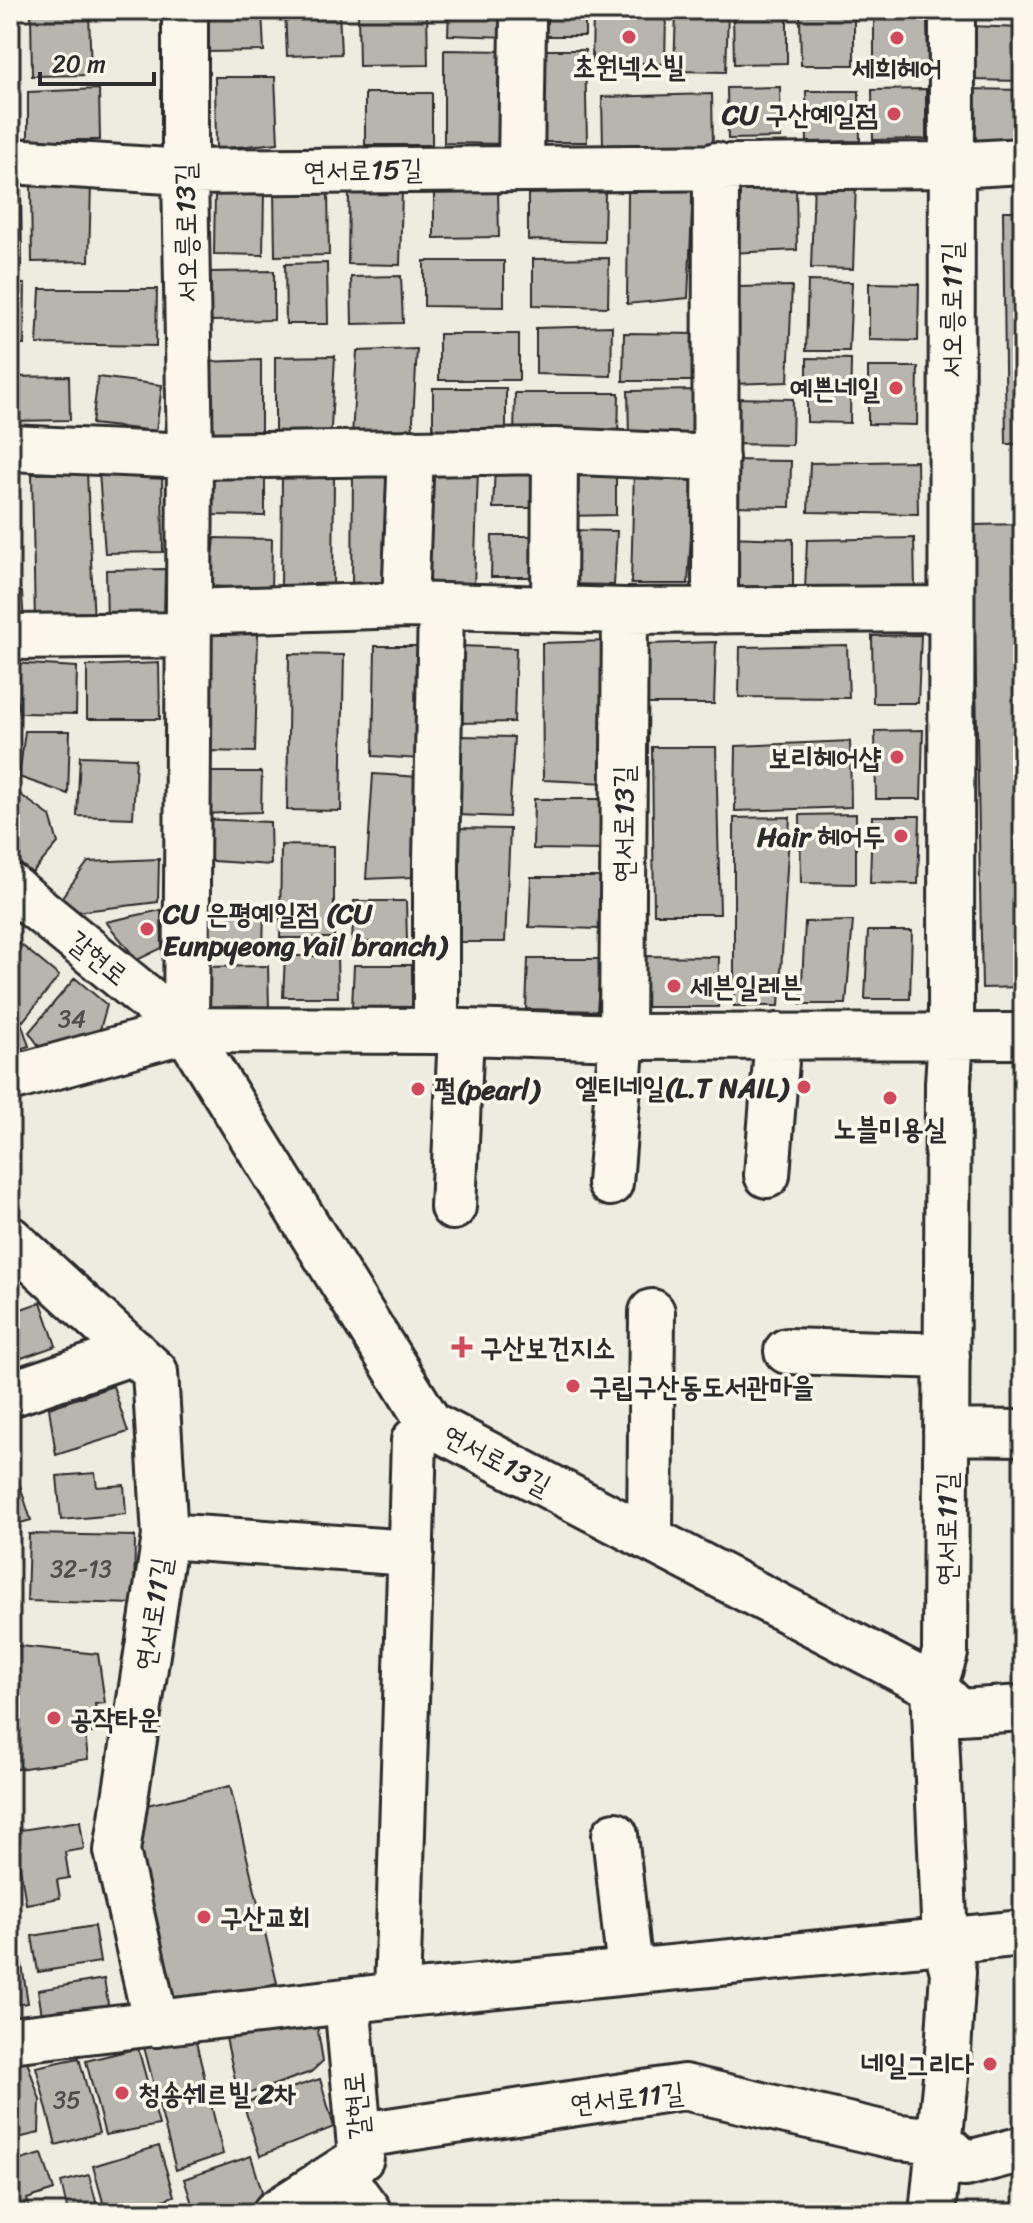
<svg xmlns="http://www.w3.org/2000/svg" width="1033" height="2223" viewBox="0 0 1033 2223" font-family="Sriracha,'Poor Story',sans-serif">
<rect width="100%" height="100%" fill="#eeebe0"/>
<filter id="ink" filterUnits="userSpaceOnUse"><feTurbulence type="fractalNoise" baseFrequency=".0125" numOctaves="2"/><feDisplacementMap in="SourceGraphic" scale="16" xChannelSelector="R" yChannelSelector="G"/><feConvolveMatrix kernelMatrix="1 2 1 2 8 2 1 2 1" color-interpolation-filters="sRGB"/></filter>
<g filter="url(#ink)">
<path fill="#b8b5ae" stroke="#2b2b2b" stroke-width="2" d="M10 10 12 138H10Z
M206 10H262L264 51 206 52Z
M285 10H339L341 54 287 56Z
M427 10 428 65 359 66 358 11Z
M449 10H510L509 37 448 35Z
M533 10H585V36H532Z
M593 10H649V12L666 13 665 64 592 61Z
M969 10H1023V13L969 12Z
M676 11 728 12 726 72 674 71Z
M89 12 91 75 32 76 31 13Z
M787 12V63L734 64 733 13Z
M854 14V65H801L800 15Z
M874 19H927L928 69 874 70Z
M969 26 1023 28V81L969 80Z
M444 50 507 51 506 144 444 143Z
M534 50H585L587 142H535Z
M215 77H275L278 143 216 149Z
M780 87 781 138 728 139 727 88Z
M99 89 100 140H28V92Z
M926 89V139L873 140 872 90Z
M967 89 1023 90V141H964Z
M806 91H859L860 141 807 142Z
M365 93H432V145H365Z
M712 94 713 144 603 147 602 97Z
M814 181 856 182 853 269 811 268Z
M796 183 797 250 730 253 728 184Z
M91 184 89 261 32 262 31 185Z
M328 188 329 255 275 256 274 189Z
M349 189 402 190 400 265 348 264Z
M498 190 499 237 434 238V192Z
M693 190 688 298 627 304 628 192Z
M215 191H264L263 255 214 254Z
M10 192H21L22 265H10Z
M605 192 604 242 528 240V194Z
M1003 211H1023V444H1006Z
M609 258 608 307 533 305V259Z
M424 261H504V307L424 306Z
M327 263 328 324H286L285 264Z
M274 271V320L210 321 209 272Z
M401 276 403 323 352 324 351 277Z
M808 281 852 282 849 351H806Z
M869 283 919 284 918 341 869 340Z
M10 284H25L24 345H10Z
M792 286 788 382 733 384 737 287Z
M40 289H157L156 346 37 344Z
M612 326 611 376 536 374V328Z
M624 333 700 334 699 381H623Z
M439 334H519V380H439Z
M417 349 412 438 352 437 357 351Z
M335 356 330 445 275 447V357Z
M807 358 851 359 850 423 807 422Z
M261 360V448L201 447 204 362Z
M868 367H918L917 425 868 424Z
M69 376 70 420 10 421V377Z
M98 377 162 385 156 431 92 424Z
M433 388H506V435H433Z
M704 390V436L629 437 628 391Z
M515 393H619L618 437 514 436Z
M730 398 793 399 792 445 730 444Z
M730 460 791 461 790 507 729 506Z
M564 461H616V515L564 516Z
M917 461 918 514 808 512 810 463Z
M495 467H548V508H493Z
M429 469 478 470 474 587 429 584Z
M634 470H695L688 584H631Z
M99 472 162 473 163 552 105 553Z
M87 473 94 624 35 622 32 474Z
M353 473H401L397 591 352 587Z
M10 474H15L16 520 10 521Z
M213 474 265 475V516L211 515Z
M282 478H334L333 589 281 588Z
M1023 524V987L982 988 973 525Z
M564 530 617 531 614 585 563 584Z
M10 531H13L17 578H10Z
M492 536H545V577H491Z
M726 537 793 539V588L724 587Z
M215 538 272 539 271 590 210 586Z
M914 538 915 590H805L807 540Z
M165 569 164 622 107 626 106 570Z
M10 592H22L24 625 10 626Z
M258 634 255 752 200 751 206 635Z
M921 635 918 703H873L872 636Z
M608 641 607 783 543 780 542 643Z
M716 642 714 704H647L646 644Z
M847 645 849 698 739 697 740 647Z
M375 646H428L421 759 373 756Z
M458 646 516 648 514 722 457 723Z
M289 654 344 655 341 811 287 810Z
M10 663 77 667 76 714 20 713Z
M159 663 160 719H87V666Z
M923 730 921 799H876L875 731Z
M25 731H70L68 794 19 777Z
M458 736 514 737 509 817 456 815Z
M850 741 851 807 735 811 736 746Z
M652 747H716L720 914H654Z
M80 756 136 758 133 818 77 816Z
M199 772H262L261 812 197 814Z
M373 774 420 777 413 877 366 879Z
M10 787 50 816 58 843 32 873 10 856Z
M534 799H608L604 850 533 849Z
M856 814V884L801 883 800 815Z
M872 816H920L918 884 870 883Z
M790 817 779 1006H734V818Z
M200 819 270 822 271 865 198 860Z
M454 828 510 829 505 942H452Z
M281 845 334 846V938H280Z
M159 859 158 902 67 913 62 897 88 862Z
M531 877H605L601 929 529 927Z
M354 901H406L407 942H352Z
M264 909 263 951H194L196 910Z
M161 910 162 948 137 960 106 922Z
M853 921 846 1004H801L805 922Z
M868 931H912L910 999H865Z
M19 943 59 976 23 1021 10 1011V954Z
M285 956H337L338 997H283Z
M637 956 719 957 718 1007H634Z
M528 959H601L597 1011 526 1009Z
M354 965H415L416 1009 352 1007Z
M268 966 269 1008H197L199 967Z
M75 978 107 1005 97 1040 46 1056 29 1032Z
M10 1014 21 1022 29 1046 10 1052Z
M41 1302 56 1346 10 1362V1313Z
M113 1386 128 1432 56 1455 49 1408Z
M10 1454 31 1520 10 1526Z
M95 1473 97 1487 124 1485 126 1514 61 1520 57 1476Z
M29 1534 135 1536 134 1604 27 1601Z
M10 1645 98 1654 105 1703 95 1704 99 1732 85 1734 88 1759 10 1770Z
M230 1786 277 1983 169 2008 132 1851 138 1807Z
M80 1821 84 1849 65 1852 69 1878 57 1880 60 1898 26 1904 14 1831Z
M94 1926 100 1962 38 1972 32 1936Z
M18 1940 28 2003 10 2006V1941Z
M104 1979 109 2010 43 2022 38 1990Z
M317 2025 323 2061 311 2072 239 2097 226 2038Z
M195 2038 223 2154 176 2170 144 2047Z
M138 2048 159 2125 105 2135 86 2061Z
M79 2058 99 2133 56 2145 36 2067Z
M27 2061 40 2100 39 2133 10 2140V2064Z
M320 2079 334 2127 260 2156 243 2103Z
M159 2146 174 2196 128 2213H106L93 2166Z
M42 2154 54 2190 27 2199 31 2213H10V2163Z
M251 2156 265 2201 235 2213H195L184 2179Z
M89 2175 99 2213H68L61 2182Z"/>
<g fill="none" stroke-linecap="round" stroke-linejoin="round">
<defs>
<path id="minor" d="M185 10V172L190 456 186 1030
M10 161 185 172 954 165 1023 161
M521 168 523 21
M10 448 190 456 555 451 554 609
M555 451 716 458
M405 605 411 452
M715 611 716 165
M189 612 405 605 625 611 951 609
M10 637 188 635
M10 886 186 1030 430 1424 934 1687 959 1712 1023 1708
M436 1031V861L441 607
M10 1079 186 1030 436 1031 622 1037 1023 1036
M767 1175 778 1036
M610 1183 622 1037 625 611
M453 1207 461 1033
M10 1239 155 1372 165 1536 117 1851 156 2024
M787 1351 947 1356
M10 1394 134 1352
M946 1432 1023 1433
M165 1536 411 1553
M650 1539 652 1312
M615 1835 630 1971
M397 1995 414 1441 430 1424
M10 2040 397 1995 1023 1933
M359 2133 382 2132 684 2087 899 2137 940 2141 965 2164 1023 2149
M340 2173 368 2211 367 2213
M275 2213 361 2158 349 2023 353 2000
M932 2213 947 2067 953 1972 945 1941 934 1687 945 1653 948 1083 951 1036 952 10"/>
</defs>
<use href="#minor" stroke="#2b2b2b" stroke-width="50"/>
<use href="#minor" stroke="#fbf7ec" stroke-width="44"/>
</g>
</g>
<g fill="#d1495b" stroke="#fbf7ec" stroke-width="3">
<circle cx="629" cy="37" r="8"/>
<circle cx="897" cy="38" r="8"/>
<circle cx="894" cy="114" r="8"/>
<circle cx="896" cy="388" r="8"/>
<circle cx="897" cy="757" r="8"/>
<circle cx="901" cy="836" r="8"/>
<circle cx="147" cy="929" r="8"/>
<circle cx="674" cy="986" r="8"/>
<circle cx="804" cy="1087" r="8"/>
<circle cx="418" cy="1089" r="8"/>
<circle cx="890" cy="1098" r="8"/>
<path d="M458 1335h8v8h8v8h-8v8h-8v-8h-8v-8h8z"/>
<circle cx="573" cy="1386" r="8"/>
<circle cx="54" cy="1718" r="8"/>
<circle cx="204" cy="1917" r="8"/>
<circle cx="990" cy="2064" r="8"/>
<circle cx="122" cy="2093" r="8"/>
</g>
<g text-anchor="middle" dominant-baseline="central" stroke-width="7" stroke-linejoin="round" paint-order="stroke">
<g font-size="24" fill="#4e4e4c">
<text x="72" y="1019">34</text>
<text x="81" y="1569">32-13</text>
<text x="67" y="2100">35</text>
</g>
<g font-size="28" font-weight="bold" fill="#2b2b2b" stroke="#fbf7ec" text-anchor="start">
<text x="629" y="66" text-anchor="middle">초원넥스빌</text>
<text x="897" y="68" text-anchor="middle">세희헤어</text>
<text x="878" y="114" text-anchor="end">CU 구산예일점</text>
<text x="880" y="388" text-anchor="end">예쁜네일</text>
<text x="881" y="757" text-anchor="end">보리헤어샵</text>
<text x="885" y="836" text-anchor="end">Hair 헤어두</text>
<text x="163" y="913">CU 은평예일점 (CU<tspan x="163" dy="32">Eunpyeong Yail branch)</tspan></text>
<text x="690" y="986">세븐일레븐</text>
<text x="788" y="1087" text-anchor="end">엘티네일(L.T NAIL)</text>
<text x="434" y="1089">펄(pearl)</text>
<text x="890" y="1128" text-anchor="middle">노블미용실</text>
<text x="480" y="1347">구산보건지소</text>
<text x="589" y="1386">구립구산동도서관마을</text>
<text x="70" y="1718">공작타운</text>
<text x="220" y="1917">구산교회</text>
<text x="974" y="2064" text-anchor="end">네일그리다</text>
<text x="138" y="2093">청송쉐르빌 2차</text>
</g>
<g font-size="28" fill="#2b2b2b" stroke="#fbf7ec">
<text transform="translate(363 170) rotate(-1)">연서로15길</text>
<text transform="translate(186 233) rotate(-91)">서오릉로13길</text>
<text transform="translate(951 310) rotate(-90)">서오릉로11길</text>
<text transform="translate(623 824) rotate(-90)">연서로13길</text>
<text transform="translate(98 958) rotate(39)">갈현로</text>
<text transform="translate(497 1460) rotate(28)">연서로13길</text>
<text transform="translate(946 1529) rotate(-90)">연서로11길</text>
<text transform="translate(153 1614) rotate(-81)">연서로11길</text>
<text transform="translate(627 2098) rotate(-6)">연서로11길</text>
<text transform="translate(356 2106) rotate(-95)">갈현로</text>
</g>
</g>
<rect width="1033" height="2223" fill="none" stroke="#fbf7ec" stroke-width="40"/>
<rect x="20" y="20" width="993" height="2183" fill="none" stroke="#2b2b2b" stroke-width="3" filter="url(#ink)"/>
<path d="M40 72v12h114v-12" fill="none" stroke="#2b2b2b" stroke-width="4"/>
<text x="52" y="72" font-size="24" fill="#2b2b2b" stroke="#fbf7ec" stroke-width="6" paint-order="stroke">20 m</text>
</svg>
